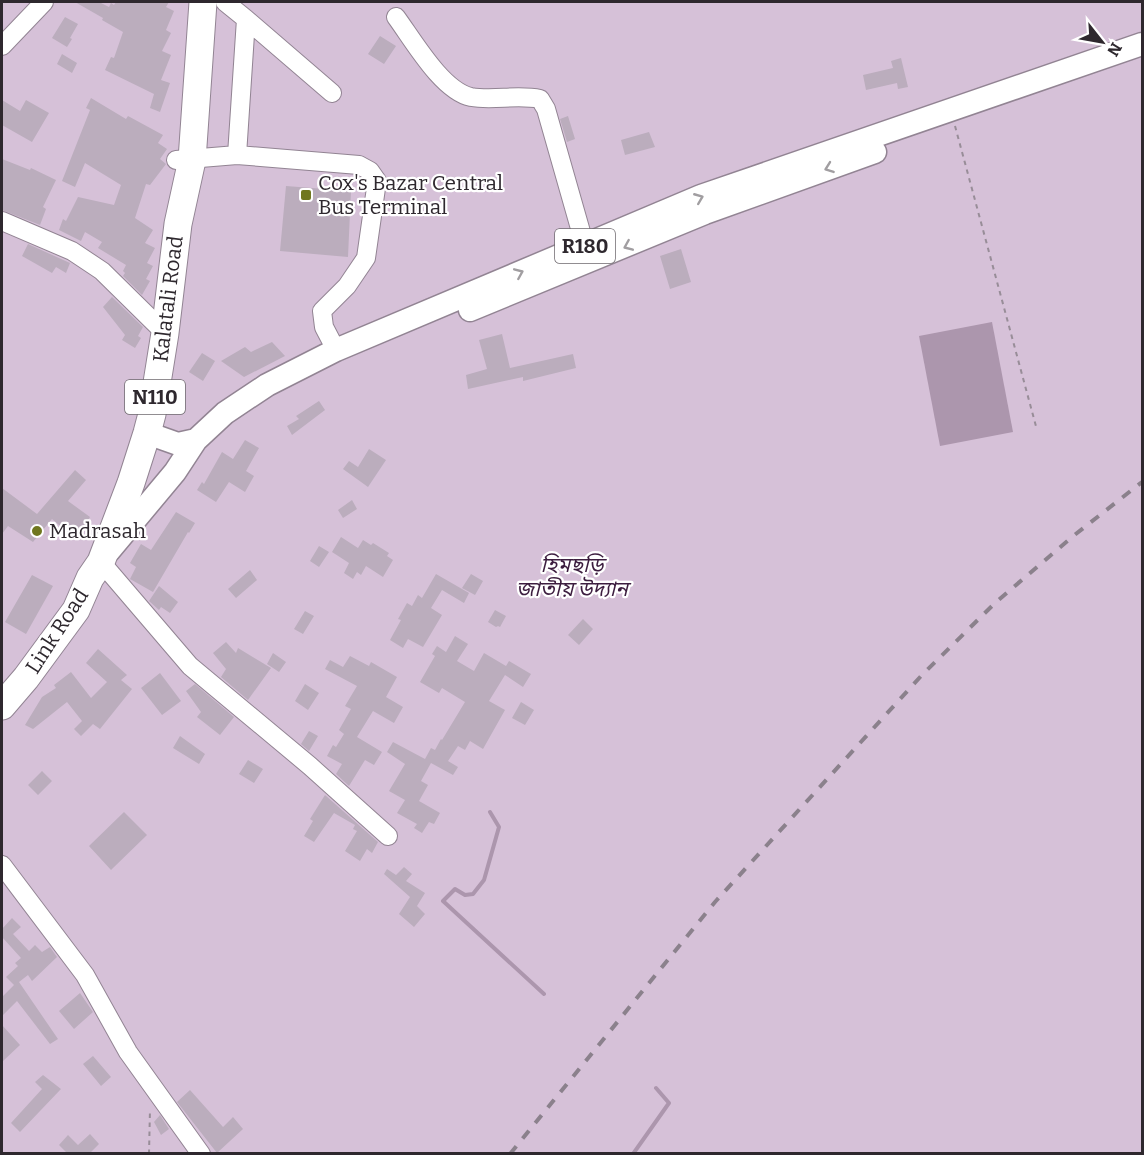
<svg xmlns="http://www.w3.org/2000/svg" width="1144" height="1155" viewBox="0 0 1144 1155" font-family="Bitter,'Noto Sans Bengali',serif">
<rect width="100%" height="100%" fill="#f9eafa"/>
<path fill="#d6c1d8" d="M2 2H1142V1153H2Z"/>
<path fill="#ac96ad" d="M992 322 1013 432 940 446 919 336Z"/>
<g fill="none" stroke-linecap="round" stroke-linejoin="round">
<path stroke="#ac96ad" stroke-width="4" d="M490 812 499 827 484 880 473 894 465 895 455 889 443 901 544 994
M633 1154 669 1103 656 1088"/>
</g>
<path fill="#bbadbd" d="M75 2H99L109 7 111 3 114 5 116 2H169L166 7 174 11 166 30 171 33 162 51 171 55 161 80 170 83 160 112 150 108 154 94 105 70 111 57 114 58 123 32 102 20 103 18Z
M65 17 78 24 70 38 72 39 67 47 52 38Z
M380 36 396 46 384 64 368 54Z
M62 54 77 63 72 73 57 64Z
M901 58 908 87 898 89 897 83 866 90 863 75 893 68 891 61Z
M91 98 126 119 128 116 163 135 158 143 167 149 160 159 166 164 150 185 146 184 135 218 153 230 145 243 155 248 147 263 153 266 146 279 150 281 142 295 123 276 125 273 123 271 126 265 98 248 102 242 85 232 81 241 59 230 63 219 66 221 78 197 114 205 121 185 85 163 75 187 62 181 90 110 86 108Z
M2 100 20 111 26 100 49 113 32 142 2 125Z
M568 116 575 139 567 142 560 119Z
M649 132 655 147 625 155 621 140Z
M2 159 30 170 31 168 56 180 43 207 46 209 40 225 2 210Z
M286 186 351 191 348 257 280 251Z
M28 244 70 263 66 273 56 267 52 273 22 256Z
M681 249 691 282 670 289 660 256Z
M112 297 143 327 138 336 141 338 135 348 122 340 125 335 103 307Z
M502 334 510 368 573 354 576 368 523 381V377L468 389 466 375 487 369 479 340Z
M272 342 285 356 244 377 221 361 245 347 251 352Z
M202 353 215 361 203 381 189 372Z
M319 401 325 410 292 435 287 426 299 419 296 416Z
M245 440 259 448 246 471 254 476 245 492 229 482 216 502 197 490 202 482 204 484 222 452 233 459Z
M369 449 386 460 368 487 343 469 349 461 358 467Z
M75 470 86 480 68 501 90 517 78 537 66 531 52 519 33 542 8 526 2 534V488L37 514Z
M352 500 357 509 343 518 338 510Z
M176 512 195 523 189 533 188 532 153 592 130 579 136 567 130 563 141 544 151 550Z
M341 537 358 548 363 540 371 545 373 543 389 553 387 556 393 560 383 577 366 566 361 575 357 572 353 579 344 573 349 563 332 552Z
M319 546 329 552 319 567 310 561Z
M250 570 257 580 236 598 228 589Z
M436 574 469 593 464 603 442 590 431 608 442 615 423 647 408 639 403 648 390 640 401 620 398 619 407 603 412 606 418 595 422 598Z
M471 574 483 581 475 595 462 588Z
M32 575 53 586 26 634 5 622Z
M159 586 178 602 170 613 161 607 159 610 149 601Z
M495 610 506 616 500 627 498 626 496 627 488 622Z
M305 611 314 616 303 634 294 629Z
M583 619 593 629 579 645 568 635Z
M455 636 468 644 457 661 474 671 484 653 506 666 509 661 531 674 523 687 505 675 489 701 505 710 483 749 470 741 465 750 458 746 448 761 458 767 453 775 431 763 421 781 428 785 419 801 440 813 434 824 429 822 422 833 414 828 417 824 397 813 405 800 389 791 405 764 387 752 393 742 425 759 431 748 435 750 441 739 442 740 465 702 442 688 439 693 420 682 435 656 432 654 437 646 446 652Z
M226 642 236 653 238 648 271 668 248 700 221 677 226 669 213 653Z
M98 649 127 675 121 680 132 689 100 729 93 724 81 736 74 729 82 721 67 702 33 729 25 725 42 697 56 688 54 685 71 672 91 698 107 682 86 663Z
M273 653 286 662 279 672 267 664Z
M350 656 369 666 371 662 397 677 386 697 403 707 394 723 373 711 357 737 382 752 374 765 365 760 349 786 336 774 342 764 327 756 333 745 336 747 344 734 339 730 351 709 345 706 357 686 325 669 330 660 343 667Z
M160 673 181 701 162 715 141 688Z
M195 684 234 717 220 735 197 717 201 712 186 691Z
M305 684 319 693 308 710 295 701Z
M521 702 534 710 525 725 512 718Z
M309 731 318 736 309 751 301 744Z
M180 736 205 754 199 764 173 748Z
M248 760 263 769 254 783 239 774Z
M42 771 52 781 38 795 28 785Z
M325 795 378 842 372 853 367 849 360 861 345 851 357 831 353 829 355 825 334 813 314 842 304 836 313 821 310 819Z
M124 812 147 835 111 870 89 846Z
M404 867 412 874 406 881 425 893 417 906 425 914 414 927 399 914 410 897 384 874 387 869 396 875Z
M12 918 21 927 13 934 29 951 35 945 42 952 50 947 57 957 32 981 28 975 19 982 58 1039 50 1044 17 1001 2 1016V997L14 985 6 977 18 966 15 963 21 958 2 937V929Z
M80 993 93 1012 74 1029 59 1011Z
M2 1025 20 1045 2 1062Z
M93 1056 111 1077 101 1086 83 1064Z
M43 1075 61 1089 20 1132 11 1123 42 1089 35 1082Z
M190 1090 223 1127 233 1117 243 1129 217 1153 177 1102Z
M160 1115 169 1129 161 1135 154 1122Z
M90 1134 99 1144 89 1154H68L59 1145 68 1135 78 1145Z"/>
<g fill="none" stroke-linecap="round" stroke-linejoin="round">
<defs>
<path id="minor" d="M225 2 246 19 237 155
M396 17C413 40 442 91 471 97 494 101 517 94 540 99L546 109 585 246
M246 19 332 93
M2 46 44 2
M176 160 237 155 359 165 370 171 377 181 366 258 347 286 322 311 324 327 336 350
M2 221 72 251 102 271 165 333
M101 562 190 666 310 766 388 836
M2 865 85 975 128 1052 201 1154"/>
<path id="major" d="M470 310 705 213 875 152
M147 433 178 444 196 440
M109 551 175 472 196 440 225 413 267 385 336 350 701 196 1142 44"/>
<path id="highway" d="M2 706 26 678 76 610 90 578 101 562 131 483 147 433 152 414 165 333 178 224 192 160 203 2"/>
</defs>
<use href="#minor" stroke="#928493" stroke-width="20"/>
<use href="#major" stroke="#928493" stroke-width="25"/>
<use href="#highway" stroke="#928493" stroke-width="29"/>
<path stroke="#988d98" stroke-width="2" stroke-dasharray="4.5 4.5" stroke-linecap="butt" d="M955 126 1037 430
M149 1154 150 1109"/>
<use href="#minor" stroke="#fff" stroke-width="18"/>
<use href="#major" stroke="#fff" stroke-width="22"/>
<use href="#highway" stroke="#fff" stroke-width="27"/>
<path stroke="#8b818c" stroke-width="4" stroke-dasharray="10 10" stroke-linecap="butt" d="M510 1154 715 902 922 675 995 603 1072 537 1142 482"/>
</g>
<defs><path id="oneway-chevron" d="M-2-3.5L2.5 0L-2 3.5" fill="none" stroke-width="1.6" stroke-linecap="round" stroke-linejoin="round" transform="scale(1.5)"/></defs>
<g stroke="#a19ea1">
<use href="#oneway-chevron" transform="translate(829 168) rotate(160)"/>
<use href="#oneway-chevron" transform="translate(699 198) rotate(-22)"/>
<use href="#oneway-chevron" transform="translate(628 246) rotate(157)"/>
<use href="#oneway-chevron" transform="translate(519 273) rotate(-23)"/>
</g>
<g fill="#707720" stroke="#fff" stroke-width="2">
<rect x="300" y="189" width="12" height="12" rx="3"/>
<circle cx="37" cy="531" r="6"/>
</g>
<g text-anchor="middle" dominant-baseline="central" stroke-width="4.5" stroke-linejoin="round" paint-order="stroke">
<g fill="#fff" stroke="#6d686d" stroke-width="1.5">
<rect x="555" y="229" width="60" height="34" rx="4.5"/>
<rect x="125" y="380" width="60" height="34" rx="4.5"/>
</g>
<g font-size="20" font-weight="bold" fill="#2e282e">
<text x="585" y="246">R180</text>
<text x="155" y="397">N110</text>
</g>
<g font-size="21" fill="#2e282e" stroke="#fff" text-anchor="start">
<text x="318" y="183">Cox's Bazar Central<tspan x="318" dy="24">Bus Terminal</tspan></text>
<text x="49" y="531">Madrasah</text>
</g>
<g font-size="21" fill="#2e282e" stroke="#fff">
<text transform="translate(168 299) rotate(-83)">Kalatali Road</text>
<text transform="translate(57 631) rotate(-57)">Link Road</text>
</g>
<g font-size="21" font-style="italic" fill="#3c1d3f" stroke="#fff">
<text x="572" y="565">হিমছড়ি<tspan x="572" dy="24">জাতীয় উদ্যান</tspan></text>
</g>
</g>
<rect width="1144" height="1155" fill="none" stroke="#2e282e" stroke-width="6"/>
<g transform="translate(1102 42) rotate(121)" stroke="#ffffff" stroke-width="4.5" paint-order="stroke">
<path d="M0-4.5L10 22L0 15L-10 22Z" fill="#2e282e"/>
<text y="-9" font-size="16" font-weight="bold" text-anchor="middle" fill="#2e282e">N</text>
</g>
</svg>
